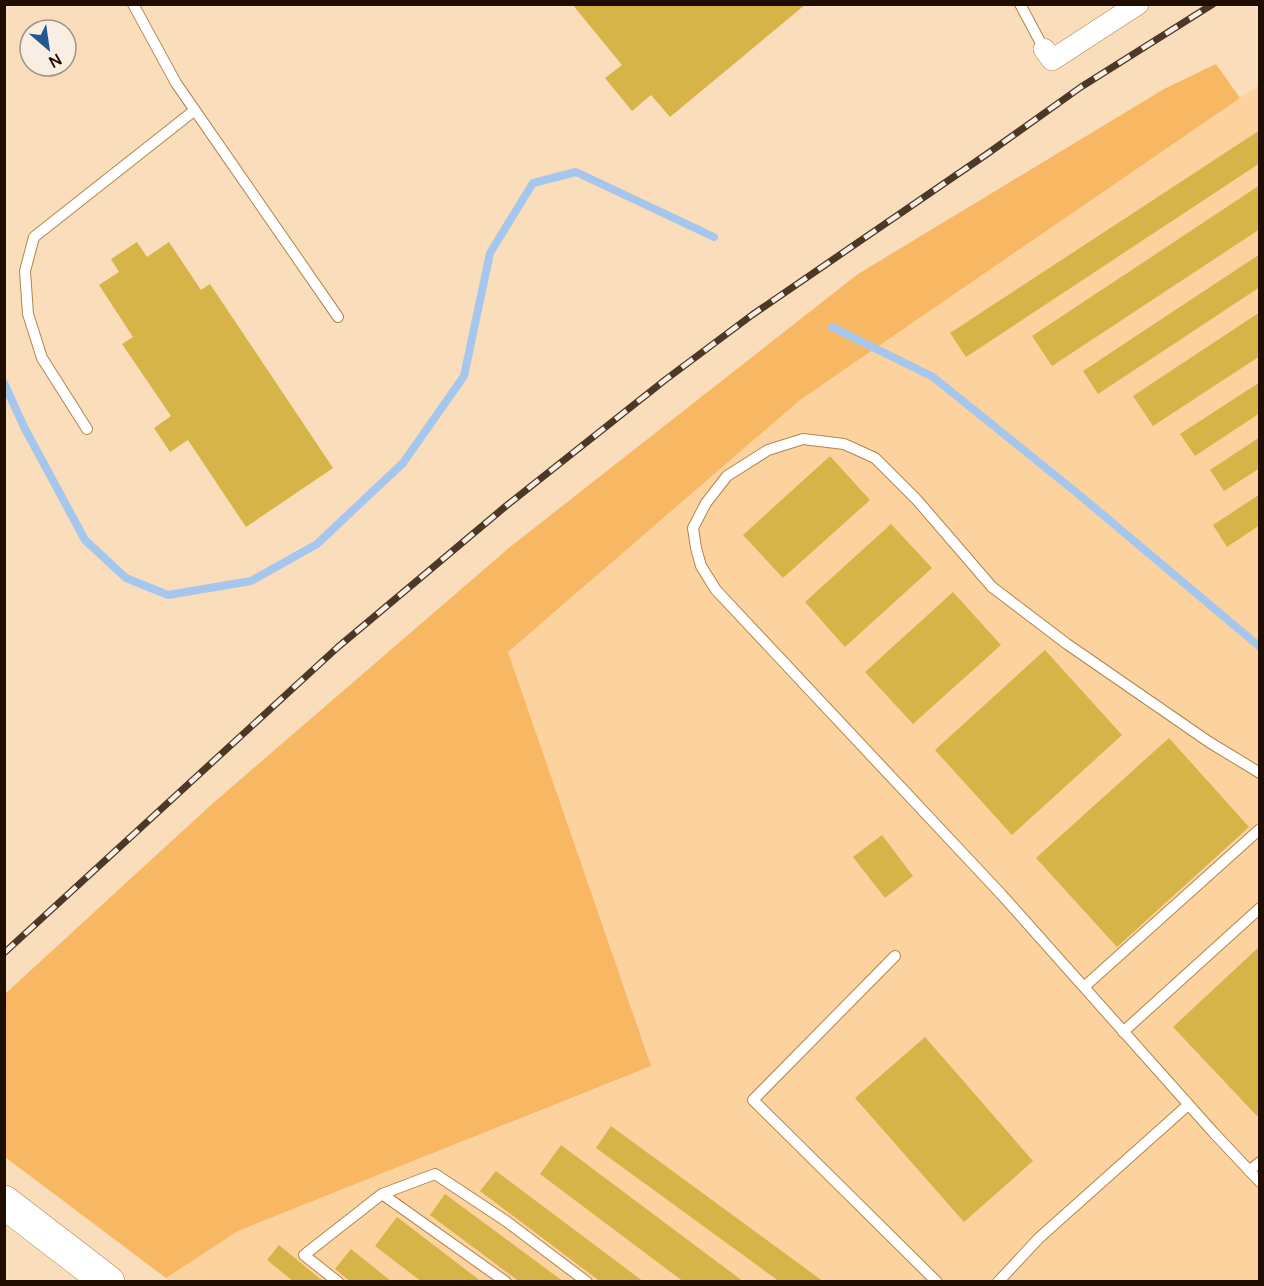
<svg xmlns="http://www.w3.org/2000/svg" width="1264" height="1286" viewBox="0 0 1264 1286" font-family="Manrope,sans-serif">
<rect width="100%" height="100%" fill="#faddbb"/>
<path fill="#fcd29e" d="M1259 85V1281L171 1282 166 1278 238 1231 650 1066 508 652 800 400Z"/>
<path fill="#f8b762" d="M1216 64 1240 98 800 400 508 652 651 1066 238 1231 166 1278 5 1157V994L212 804 510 547 858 274 1164 89Z"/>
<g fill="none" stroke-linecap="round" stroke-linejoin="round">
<path stroke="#a5c7ee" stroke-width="8" d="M832 327 933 377 1077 493 1260 647
M4 383 24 427 85 540 126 578 168 595 251 581 317 544 403 463 464 376 490 253 533 183 576 172 714 237"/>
</g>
<path fill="#d6b448" d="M572 4H806L670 117 651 95 632 111 605 78 622 65Z
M1260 130V163L966 357 950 333Z
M1260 185V229L1052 366 1032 336Z
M137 242 147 257 169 242 201 290 210 284 333 468 246 527 188 440 170 452 154 428 171 416 122 344 133 337 99 285 119 272 111 259Z
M1260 254V287L1098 394 1083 371Z
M1260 312V356L1153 426 1133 396Z
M1260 382V413L1195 456 1180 434Z
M1260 437V468L1224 491 1210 470Z
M830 456 870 500 783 578 743 535Z
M1260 494V525L1227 547 1213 525Z
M891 524 932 568 845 647 805 602Z
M953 592 1001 645 913 724 865 672Z
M1045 650 1122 735 1012 835 935 750Z
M1169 738 1249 827 1117 947 1036 858Z
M882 835 913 876 885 898 853 857Z
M1260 946V1114L1257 1116 1173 1027Z
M925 1037 1033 1161 964 1222 855 1098Z
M611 1126 824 1282H780L596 1148Z
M561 1145 744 1282H684L540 1174Z
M496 1171 644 1282H601L480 1191Z
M445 1194 564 1282H520L430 1215Z
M397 1217 482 1282H422L375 1246Z
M279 1245 324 1282H294L267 1260Z
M351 1249 392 1282H351L335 1269Z"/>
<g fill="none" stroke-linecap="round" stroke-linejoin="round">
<defs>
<path id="service" d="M133 4 176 83 338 317
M1020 4 1044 49
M87 429 42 358 28 314 25 271 34 237 195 110
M1260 773 1209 742 1067 644 992 587 917 500 875 458 844 444 803 439 768 450 727 476 706 503 693 528 696 548 701 566 716 590 1001 894 1213 1132 1260 1182
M895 956 753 1100 937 1282
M1084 987 1260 829
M1123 1032 1260 908
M1249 1171 1260 1162
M382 1194 435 1174 506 1221 587 1282
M338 1282 304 1255 382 1194 506 1282
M998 1282 1039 1238 1188 1105"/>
<path id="minor" d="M1044 49 1052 60 1138 4"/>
<path id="trunk" d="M4 1202 108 1282"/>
</defs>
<use href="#service" stroke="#b2854c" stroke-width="12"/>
<use href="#minor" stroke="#b2854c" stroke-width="22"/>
<use href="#trunk" stroke="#b2854c" stroke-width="34"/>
<use href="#service" stroke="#fff" stroke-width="10"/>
<use href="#minor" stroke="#fff" stroke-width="21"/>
<use href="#trunk" stroke="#fff" stroke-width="33"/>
<defs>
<path id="rail" d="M4 953 338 647 506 506 665 380 752 315 987 154 1081 87 1213 4"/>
</defs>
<use href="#rail" stroke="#4b3826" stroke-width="7"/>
<use href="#rail" stroke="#f8eee3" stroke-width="4.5" stroke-dasharray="14" stroke-linecap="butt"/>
</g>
<rect width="1264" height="1286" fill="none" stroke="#1f0e00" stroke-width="12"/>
<g transform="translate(48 48) rotate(151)"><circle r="28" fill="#f8eee3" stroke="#a19488" stroke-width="1.5"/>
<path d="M0-4.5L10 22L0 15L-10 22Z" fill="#225991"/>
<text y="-9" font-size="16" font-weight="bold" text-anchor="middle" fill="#1f0e00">N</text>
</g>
</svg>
